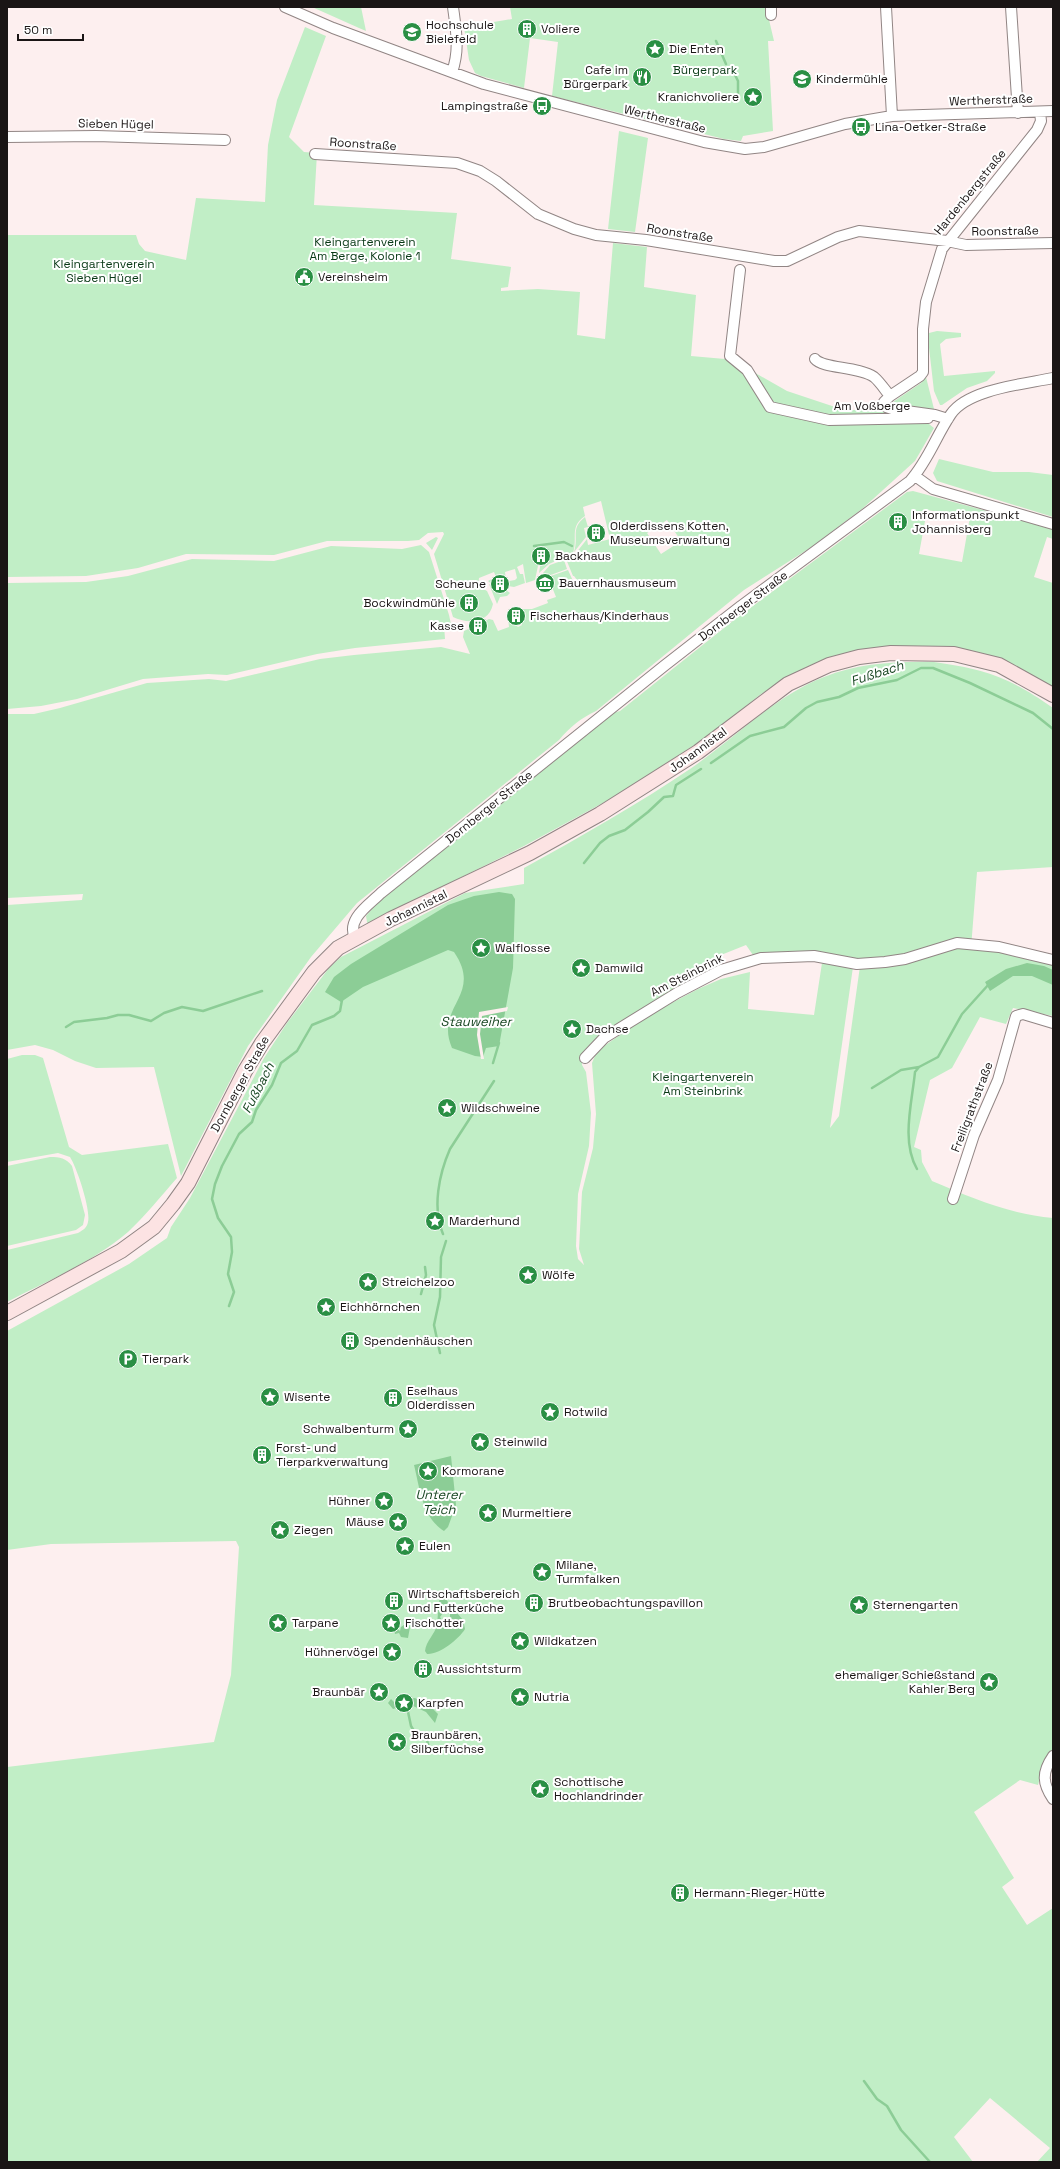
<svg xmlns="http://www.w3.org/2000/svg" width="1060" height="2169" viewBox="0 0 1060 2169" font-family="'Space Grotesk',sans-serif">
<rect width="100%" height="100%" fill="#fdefef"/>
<path fill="#c1eec6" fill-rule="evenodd" d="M312 7H361L366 31 359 28Z
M510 7H766L774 41H768L773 131 743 136 741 141 724 139 552 96 558 42 530 38 524 88 481 76 475 73 469 60 464 27 512 19Z
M305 27 326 36 289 137 304 152 317 153 314 205 457 213 451 259 511 267 508 287 501 288V291L538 289 580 292 577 335 605 339 613 243 647 247 644 287 696 295 691 356 725 359 736 362 787 391 844 410H863L880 405 886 413 919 416 934 428 915 461 862 509 810 548 744 590 596 711C581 718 570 727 559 740L357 903 311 957 248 1046 181 1176 154 1067 96 1068 75 1061 53 1050 35 1045 7 1050V905L82 900 83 894 7 898V714H34L60 708 147 683 209 679 226 681 320 659 354 655 441 647 470 654 463 637 464 631 489 619 493 620 498 631 509 627 508 618 518 627 522 625 519 620 522 618 516 609H532L548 603 547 600 556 597 548 577 568 570 573 581 577 580 574 576H573L566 559 577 555 576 553 587 539 588 545 610 539 601 501 583 507 585 516C569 527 578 537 573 553L549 564 539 573 541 561H545L546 551 538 550 537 560 539 561 535 580 526 583 523 564 517 567 520 574H523L525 583 514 587 508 586 509 581 515 580 517 578 515 569 505 572 506 580 502 579 505 577 502 574 499 576 501 579 496 578 494 586 488 581 496 577 494 572 479 578 478 586 487 591 493 604C489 624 467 624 453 617L434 554 444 534 443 532 428 533 419 540 408 541H327L274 555 186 554 138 568 86 576 7 577V235H136L139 244 145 251 186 260 196 198 265 202 268 145 277 100ZM667 520 681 541 661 554 647 533Z
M619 131 648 138 635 232 608 229Z
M937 331 961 333V337L946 339 940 344 944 376 995 371V373L987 381 967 388 942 405H940L934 391 928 339 929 333Z
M926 377 934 409 893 406V402L921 383Z
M939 459 993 472H1029L1053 475V517L937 481 933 473Z
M913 491 1053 529V539L1047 537 1034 577 1053 583V685L1051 687C1023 669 995 653 961 649L819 662 806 667 761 694 710 735 612 798 524 846 368 924 367 922 366 916 377 903 613 713 620 711 734 620 907 492ZM927 510 970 517 962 562 919 554Z
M585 517 588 527 584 528 586 537 574 552C579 536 570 529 585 517Z
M436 537 438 538 432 550 426 543Z
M421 545 429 552 449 615 451 624 444 625 445 639 355 648 317 654 227 675 208 674 143 679 77 699 41 706 7 709V583L86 582 128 576 192 559 274 561 331 546 402 549Z
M564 560 567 569 548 576 543 573 550 565Z
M489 584 494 587 493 591 505 593 506 590 510 593 507 596 500 597 497 604Z
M934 662C985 669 1011 678 1053 708V867L977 872 971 948 995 950 1053 962V1016L1013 1008 1006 1024 980 1017 952 1068 930 1080 914 1147 921 1150 922 1162 932 1181C972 1198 1009 1214 1053 1218V1752L1043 1767 1038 1785 1020 1780 974 1812 1014 1878 1002 1887 1027 1925 1053 1908V2162H1037L1050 2148 990 2098 954 2137 973 2162H7V1767L214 1742 231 1675 239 1547 236 1541 51 1544 7 1550V1331L129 1264 167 1238 171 1227 190 1198 264 1058 287 1023 329 968 341 957 465 893 524 884V868C580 837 638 804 690 769 733 740 776 695 824 677 859 663 898 661 934 662ZM746 945 753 955 815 952 861 959 839 1116 830 1128 853 967 822 963 814 1015 748 1009 750 972 721 979 698 989 647 1016 597 1051 592 1063 596 1114 593 1148 582 1192 579 1249 584 1265 578 1259 576 1246 578 1194 589 1146 591 1113 586 1072 582 1065V1060L591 1043 619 1023 714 970 721 955Z
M22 1055H35L43 1058 69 1147 82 1155 168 1144 177 1178C161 1196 146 1215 128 1232 93 1262 47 1281 7 1302V1250L78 1233C83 1230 87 1228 88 1222 91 1210 77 1168 70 1157L58 1153 7 1162V1059Z
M50 1157C60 1157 66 1158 72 1166L85 1215 83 1225 76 1230 7 1246V1166Z"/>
<path fill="#8ccd96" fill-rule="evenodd" d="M664 44V51H654L653 45Z
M499 892 512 894 515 899 513 968 499 1046 486 1048 483 1057 475 1056 452 1048C434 1006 484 996 454 952L448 950 363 987 341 1002 325 992 334 977 351 964 448 905 474 896Z
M1027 963 1044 966 1053 970V985L1032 976H1013L990 991 985 982 1006 969Z
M451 1456 456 1505 448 1527 444 1531C422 1517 420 1489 414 1465Z
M440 1596H443L463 1620 465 1629C459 1639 439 1655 427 1654L425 1651C426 1641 435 1634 437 1625 438 1615 438 1606 440 1596ZM443 1613 450 1614V1618L442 1620 440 1617Z
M408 1622 410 1627 408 1638 401 1637 399 1633 395 1634 394 1630 398 1629 400 1631 401 1627Z
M415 1698 430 1706 438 1714 435 1723 426 1712 411 1705 407 1708 403 1706 393 1709 388 1703 391 1699 394 1702Z"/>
<path fill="#fdefef" d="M508 1007 507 1011 482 1016 480 1034 484 1059H481L477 1035 479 1012Z"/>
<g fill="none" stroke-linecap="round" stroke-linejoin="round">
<path stroke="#8ccd96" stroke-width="2.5" d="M716 41 726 64
M734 73 738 81V94
M534 546 564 542 572 546
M711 763 750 736 784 727 806 708 817 702 839 697 858 688 897 680 921 668H933L970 683 1033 713 1053 729
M584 863 600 843 609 836 625 830 648 812 664 797 673 796 676 785 701 769
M66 1027 74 1022 107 1018 118 1015H129L151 1021 164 1013 182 1007 203 1011 262 991
M493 1063 499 1043
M872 1088 901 1070 919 1067
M917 1169C901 1141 912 1103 915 1072L919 1067 938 1057 962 1014 989 984
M443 1234C432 1208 439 1174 450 1149L494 1081
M421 1294 426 1275 425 1267
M229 1306 234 1292 228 1274 232 1252 231 1237 218 1218 212 1199 215 1184 222 1166 239 1134 252 1122 256 1110 272 1085 281 1063 297 1051 312 1025 334 1016 340 1011 342 1000
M440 1353 434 1325 440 1297 441 1257 446 1241
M407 1707 411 1726 417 1736H426L429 1748 432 1751
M864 2081 877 2099 887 2106 901 2130 930 2162"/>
<defs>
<path id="minor" d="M285 7 333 28 484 84 704 142 745 149 764 147 845 124 892 116 1053 111
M771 7V15
M886 7 892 116
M1011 7 1018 113
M452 72C460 50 456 30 453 7
M7 137 96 136 225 140
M315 154 457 163 480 171 496 181 538 214 574 229 596 235 646 240 774 261H787L838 237 859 231 947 241 966 245 1053 243
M740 270 730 356 747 370 770 407 829 420 928 418
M815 359C823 369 858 366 874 377 880 382 885 390 890 396
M948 419 935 415 892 409 886 407 884 402 890 396 920 376 923 372V329L926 302 942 249 1037 130 1041 121 1040 112
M915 476 933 489 1053 524
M355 938C346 919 369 905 381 893L664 666 741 606 910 481C928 461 936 436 951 414 968 389 1025 384 1053 378
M585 1058 604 1038 677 993 721 970 761 958 814 956 857 964 885 962 905 959 957 943 999 947 1053 960
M953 1199 974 1135 998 1080 1016 1016 1023 1014 1053 1023
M1053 1756C1042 1772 1042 1783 1053 1799"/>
<path id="secondary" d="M7 1313 121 1251 154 1227 173 1204 188 1183 245 1071 262 1043 314 972 338 948 391 919 530 853 600 814 698 752 788 684 829 665 859 657 891 653 954 654 999 665 1053 695"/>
</defs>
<use href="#minor" stroke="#918584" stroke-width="12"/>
<use href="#secondary" stroke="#918584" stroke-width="16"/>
<use href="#minor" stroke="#fff" stroke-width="10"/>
<use href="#secondary" stroke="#fce3e3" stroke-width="14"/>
</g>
<defs>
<symbol id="building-disc" viewBox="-11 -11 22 22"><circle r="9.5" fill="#2a8f44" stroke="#fff"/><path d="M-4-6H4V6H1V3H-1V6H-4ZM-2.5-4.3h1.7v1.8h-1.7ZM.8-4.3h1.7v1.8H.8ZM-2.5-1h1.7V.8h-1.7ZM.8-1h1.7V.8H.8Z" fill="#fff"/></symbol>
<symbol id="university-disc" viewBox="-11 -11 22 22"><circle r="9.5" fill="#2a8f44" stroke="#fff"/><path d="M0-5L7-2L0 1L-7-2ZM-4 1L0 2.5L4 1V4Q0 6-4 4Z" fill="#fff"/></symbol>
<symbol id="sight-disc" viewBox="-11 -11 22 22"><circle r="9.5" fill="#2a8f44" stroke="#fff"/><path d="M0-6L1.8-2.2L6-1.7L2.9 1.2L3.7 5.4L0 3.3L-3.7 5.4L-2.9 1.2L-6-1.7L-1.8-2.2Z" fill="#fff"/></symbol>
<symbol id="restaurant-disc" viewBox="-11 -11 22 22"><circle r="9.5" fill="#2a8f44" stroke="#fff"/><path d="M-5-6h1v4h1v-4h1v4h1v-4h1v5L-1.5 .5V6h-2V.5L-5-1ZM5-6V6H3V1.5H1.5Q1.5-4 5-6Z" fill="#fff"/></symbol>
<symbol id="school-disc" viewBox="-11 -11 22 22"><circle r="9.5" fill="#2a8f44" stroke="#fff"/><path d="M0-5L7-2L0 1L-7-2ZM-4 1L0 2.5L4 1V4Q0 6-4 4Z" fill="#fff"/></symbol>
<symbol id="bus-disc" viewBox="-11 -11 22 22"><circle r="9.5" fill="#2a8f44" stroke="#fff"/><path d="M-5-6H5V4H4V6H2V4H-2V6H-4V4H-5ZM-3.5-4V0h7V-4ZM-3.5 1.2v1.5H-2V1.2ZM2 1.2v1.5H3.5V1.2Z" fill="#fff"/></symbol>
<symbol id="civic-disc" viewBox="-11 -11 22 22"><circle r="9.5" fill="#2a8f44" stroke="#fff"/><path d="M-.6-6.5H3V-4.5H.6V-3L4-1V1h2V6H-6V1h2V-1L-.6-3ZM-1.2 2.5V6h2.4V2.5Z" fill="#fff"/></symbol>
<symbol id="museum-disc" viewBox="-11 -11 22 22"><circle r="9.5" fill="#2a8f44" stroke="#fff"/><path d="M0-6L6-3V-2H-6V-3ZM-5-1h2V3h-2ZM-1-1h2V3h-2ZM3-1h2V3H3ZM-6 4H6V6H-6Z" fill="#fff"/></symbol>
<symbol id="parking-disc" viewBox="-11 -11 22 22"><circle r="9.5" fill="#2a8f44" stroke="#fff"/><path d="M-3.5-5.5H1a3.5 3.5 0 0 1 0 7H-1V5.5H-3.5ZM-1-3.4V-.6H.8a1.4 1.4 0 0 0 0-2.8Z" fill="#fff"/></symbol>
</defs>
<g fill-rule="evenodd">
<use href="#building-disc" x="516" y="18" width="22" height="22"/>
<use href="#university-disc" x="401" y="21" width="22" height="22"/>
<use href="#sight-disc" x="644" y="38" width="22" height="22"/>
<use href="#restaurant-disc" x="631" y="66" width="22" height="22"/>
<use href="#school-disc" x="791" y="68" width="22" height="22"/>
<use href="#sight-disc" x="742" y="86" width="22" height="22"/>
<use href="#bus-disc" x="531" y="95" width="22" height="22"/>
<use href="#bus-disc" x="850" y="116" width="22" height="22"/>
<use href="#civic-disc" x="293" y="266" width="22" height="22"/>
<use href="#building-disc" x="887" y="511" width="22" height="22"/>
<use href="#building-disc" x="585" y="522" width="22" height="22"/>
<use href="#building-disc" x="530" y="545" width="22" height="22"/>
<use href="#museum-disc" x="534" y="572" width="22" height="22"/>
<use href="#building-disc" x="489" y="573" width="22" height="22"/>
<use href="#building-disc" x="458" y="592" width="22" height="22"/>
<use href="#building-disc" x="505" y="605" width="22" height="22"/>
<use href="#building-disc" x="467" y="615" width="22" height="22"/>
<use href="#sight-disc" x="470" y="937" width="22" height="22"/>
<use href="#sight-disc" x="570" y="957" width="22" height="22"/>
<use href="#sight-disc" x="561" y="1018" width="22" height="22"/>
<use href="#sight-disc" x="436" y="1097" width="22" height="22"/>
<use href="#sight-disc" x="424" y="1210" width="22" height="22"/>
<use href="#sight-disc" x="517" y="1264" width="22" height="22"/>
<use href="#sight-disc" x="357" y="1271" width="22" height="22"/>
<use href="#sight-disc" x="315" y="1296" width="22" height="22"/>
<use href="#building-disc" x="339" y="1330" width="22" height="22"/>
<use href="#parking-disc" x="117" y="1348" width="22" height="22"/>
<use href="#sight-disc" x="259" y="1386" width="22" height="22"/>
<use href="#building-disc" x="382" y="1387" width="22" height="22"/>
<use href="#sight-disc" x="539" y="1401" width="22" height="22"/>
<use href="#sight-disc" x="397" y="1418" width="22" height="22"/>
<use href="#sight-disc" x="469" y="1431" width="22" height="22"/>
<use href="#building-disc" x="251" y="1444" width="22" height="22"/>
<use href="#sight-disc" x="417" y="1460" width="22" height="22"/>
<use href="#sight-disc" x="373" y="1490" width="22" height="22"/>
<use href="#sight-disc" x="477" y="1502" width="22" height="22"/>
<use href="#sight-disc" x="387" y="1511" width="22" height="22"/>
<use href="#sight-disc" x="269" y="1519" width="22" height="22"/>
<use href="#sight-disc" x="394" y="1535" width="22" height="22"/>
<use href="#sight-disc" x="531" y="1561" width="22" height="22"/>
<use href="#building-disc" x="383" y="1590" width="22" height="22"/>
<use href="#building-disc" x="523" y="1592" width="22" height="22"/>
<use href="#sight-disc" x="848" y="1594" width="22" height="22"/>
<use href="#sight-disc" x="267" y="1612" width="22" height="22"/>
<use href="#sight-disc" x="380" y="1612" width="22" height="22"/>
<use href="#sight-disc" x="509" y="1630" width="22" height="22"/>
<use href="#sight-disc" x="381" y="1641" width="22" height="22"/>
<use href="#building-disc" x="412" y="1658" width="22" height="22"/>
<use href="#sight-disc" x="978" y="1671" width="22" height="22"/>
<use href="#sight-disc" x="368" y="1681" width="22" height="22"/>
<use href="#sight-disc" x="509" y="1686" width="22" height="22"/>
<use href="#sight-disc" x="393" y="1692" width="22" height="22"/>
<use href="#sight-disc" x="386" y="1731" width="22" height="22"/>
<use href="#sight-disc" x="529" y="1778" width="22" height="22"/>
<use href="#building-disc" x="669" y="1882" width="22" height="22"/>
</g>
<g text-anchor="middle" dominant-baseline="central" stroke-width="4" stroke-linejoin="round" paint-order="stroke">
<g font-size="12" fill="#1a1515" stroke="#fff" text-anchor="start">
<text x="426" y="25">Hochschule<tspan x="426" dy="14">Bielefeld</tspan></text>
<text x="541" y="29">Voliere</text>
<text x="669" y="49">Die Enten</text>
<text x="628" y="70" text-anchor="end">Cafe im<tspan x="628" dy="14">Bürgerpark</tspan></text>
<text x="816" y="79">Kindermühle</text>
<text x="739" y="97" text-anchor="end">Kranichvoliere</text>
<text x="528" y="106" text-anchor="end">Lampingstraße</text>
<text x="875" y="127">Lina-Oetker-Straße</text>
<text x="318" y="277">Vereinsheim</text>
<text x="912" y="515">Informationspunkt<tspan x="912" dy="14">Johannisberg</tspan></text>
<text x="610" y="526">Olderdissens Kotten,<tspan x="610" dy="14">Museumsverwaltung</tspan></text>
<text x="555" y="556">Backhaus</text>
<text x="559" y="583">Bauernhausmuseum</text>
<text x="486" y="584" text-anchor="end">Scheune</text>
<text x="455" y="603" text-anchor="end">Bockwindmühle</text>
<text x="530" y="616">Fischerhaus/Kinderhaus</text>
<text x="464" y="626" text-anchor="end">Kasse</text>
<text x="495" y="948">Walflosse</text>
<text x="595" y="968">Damwild</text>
<text x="586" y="1029">Dachse</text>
<text x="461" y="1108">Wildschweine</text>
<text x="449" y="1221">Marderhund</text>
<text x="542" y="1275">Wölfe</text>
<text x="382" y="1282">Streichelzoo</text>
<text x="340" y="1307">Eichhörnchen</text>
<text x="364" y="1341">Spendenhäuschen</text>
<text x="142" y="1359">Tierpark</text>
<text x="407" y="1391">Eselhaus<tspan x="407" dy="14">Olderdissen</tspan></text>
<text x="284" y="1397">Wisente</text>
<text x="564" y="1412">Rotwild</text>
<text x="394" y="1429" text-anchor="end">Schwalbenturm</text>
<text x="494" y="1442">Steinwild</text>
<text x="276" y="1448">Forst- und<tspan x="276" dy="14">Tierparkverwaltung</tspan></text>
<text x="442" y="1471">Kormorane</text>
<text x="370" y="1501" text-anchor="end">Hühner</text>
<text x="502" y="1513">Murmeltiere</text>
<text x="384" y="1522" text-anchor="end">Mäuse</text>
<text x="294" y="1530">Ziegen</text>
<text x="419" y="1546">Eulen</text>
<text x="556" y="1565">Milane,<tspan x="556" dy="14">Turmfalken</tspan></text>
<text x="408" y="1594">Wirtschaftsbereich<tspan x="408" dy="14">und Futterküche</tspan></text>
<text x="548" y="1603">Brutbeobachtungspavillon</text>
<text x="873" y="1605">Sternengarten</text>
<text x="292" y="1623">Tarpane</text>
<text x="405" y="1623">Fischotter</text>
<text x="534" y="1641">Wildkatzen</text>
<text x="378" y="1652" text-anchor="end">Hühnervögel</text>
<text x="437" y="1669">Aussichtsturm</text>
<text x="975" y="1675" text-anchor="end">ehemaliger Schießstand<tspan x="975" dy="14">Kahler Berg</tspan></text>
<text x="365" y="1692" text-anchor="end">Braunbär</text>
<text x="534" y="1697">Nutria</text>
<text x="418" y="1703">Karpfen</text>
<text x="411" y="1735">Braunbären,<tspan x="411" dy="14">Silberfüchse</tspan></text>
<text x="554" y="1782">Schottische<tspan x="554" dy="14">Hochlandrinder</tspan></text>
<text x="694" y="1893">Hermann-Rieger-Hütte</text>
</g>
<g font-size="12" fill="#093916" stroke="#fff">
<text x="705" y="70">Bürgerpark</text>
<text x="365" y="242">Kleingartenverein<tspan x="365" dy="14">Am Berge, Kolonie 1</tspan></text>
<text x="104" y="264">Kleingartenverein<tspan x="104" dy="14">Sieben Hügel</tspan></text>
<text x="703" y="1077">Kleingartenverein<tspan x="703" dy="14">Am Steinbrink</tspan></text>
</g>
<g font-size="12" fill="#1a1515" stroke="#fff">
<text transform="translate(991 100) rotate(-2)">Wertherstraße</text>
<text transform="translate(665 119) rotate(14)">Wertherstraße</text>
<text transform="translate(116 124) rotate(1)">Sieben Hügel</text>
<text transform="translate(363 144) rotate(4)">Roonstraße</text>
<text transform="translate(970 192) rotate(-51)">Hardenbergstraße</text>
<text transform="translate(1005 231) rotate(-1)">Roonstraße</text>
<text transform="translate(680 233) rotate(9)">Roonstraße</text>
<text x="872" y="406">Am Voßberge</text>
<text transform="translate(743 606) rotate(-37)">Dornberger Straße</text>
<text transform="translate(698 750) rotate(-36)">Johannistal</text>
<text transform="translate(489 807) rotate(-39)">Dornberger Straße</text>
<text transform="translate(416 908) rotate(-26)">Johannistal</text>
<text transform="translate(687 975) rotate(-27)">Am Steinbrink</text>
<text transform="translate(240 1084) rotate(-61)">Dornberger Straße</text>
<text transform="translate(972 1107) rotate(-69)">Freiligrathstraße</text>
</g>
<g font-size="13" font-style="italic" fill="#194723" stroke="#fff">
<text transform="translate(877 673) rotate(-18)">Fußbach</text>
<text x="476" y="1021">Stauweiher</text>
<text transform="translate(258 1088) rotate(-63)">Fußbach</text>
<text x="439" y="1494">Unterer<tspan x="439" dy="15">Teich</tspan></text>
</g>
</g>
<rect width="1060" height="2169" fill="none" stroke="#1a1515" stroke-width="16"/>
<path d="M18 34v6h65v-6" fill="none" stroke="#1a1515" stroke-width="2"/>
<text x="24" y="34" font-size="12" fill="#1a1515" stroke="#ffffff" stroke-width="3" paint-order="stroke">50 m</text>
</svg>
